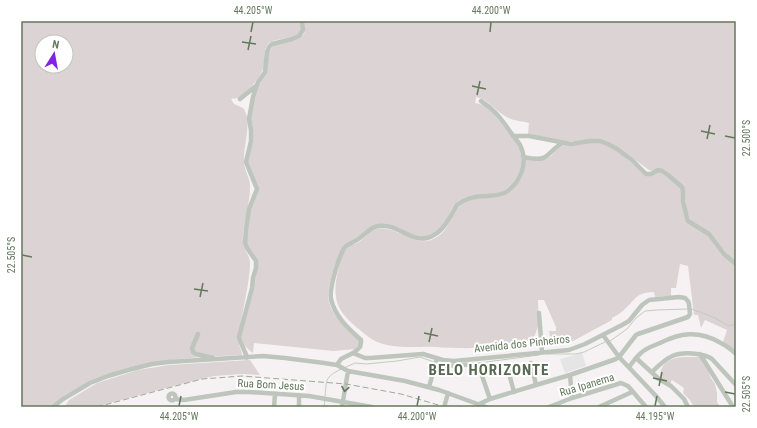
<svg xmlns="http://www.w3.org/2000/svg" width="757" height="428" viewBox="0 0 757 428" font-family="'Roboto Condensed',sans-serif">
<rect width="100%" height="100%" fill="#f6f2f4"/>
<path fill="#e6e5e5" d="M582 353 586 366 565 373 560 359Z"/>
<path fill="#dcd3d4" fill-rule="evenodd" d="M21 21H300C302 29 302 33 294 36 287 39 272 39 268 44 263 50 265 59 264 65 262 75 249 92 240 97 237 99 234 98 231 99L234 104 243 108C253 120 243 147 244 161 244 171 251 178 250 188 250 206 242 224 243 242 244 251 251 256 250 265 249 285 244 303 241 323 240 329 239 335 239 341 238 346 242 350 242 355 185 358 129 359 78 388 73 391 67 393 62 397 58 400 55 404 51 407H21ZM42 42H66V66H42Z
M304 21H736V262L731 258 719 245 691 221C686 211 685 200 684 189L658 168 652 171 649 170 627 154 610 143 567 141 528 134 529 123C521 121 512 121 505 116 494 110 490 100 476 97L475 103C490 105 495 115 504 127 509 133 514 139 518 146 526 162 519 179 506 189 496 197 475 193 462 199 453 203 450 213 446 221 443 227 430 238 422 238 419 238 414 235 411 234 400 231 389 228 378 225L357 240 349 243 335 264 329 287 328 298 331 308 335 315 347 329 359 340V345L355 349 334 351 254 343 253 353C246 348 243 344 241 336L258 267 249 250 246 241 249 214 257 194 248 162 251 111 259 85 267 68 269 52 274 44C282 43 303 41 305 31 305 28 304 24 304 21Z
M600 142 619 152 645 174 659 171 681 187 686 217 705 232 736 266V352L731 347 723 342 727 330 705 320 701 328 698 315H694L688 266 680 264 676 288H671V296L655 297 654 292C635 293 637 298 625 309 621 313 616 316 612 318V320L573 341 551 344 549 331H556V327L544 300H538L539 324 532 343C507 345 482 349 457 348 445 348 433 346 421 347 402 347 381 348 366 335 341 315 330 305 338 271 340 264 341 255 346 249 350 245 355 244 359 242 365 238 369 231 376 229 395 224 413 247 431 240 450 233 449 215 462 204 468 199 477 199 485 198 488 198 491 198 494 197 499 196 511 189 515 186 518 183 521 179 522 176 524 171 524 164 525 158L545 159 551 156 557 149 564 145Z
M683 357H700L707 368 711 378 715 384 717 393V402L720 407H694L690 400 683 393 684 388 672 380 670 384 660 377C660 363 671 358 683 357Z
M250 360 260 375 242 374 214 376 185 383 95 407H63L66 405 69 400 97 383 138 370 169 365Z"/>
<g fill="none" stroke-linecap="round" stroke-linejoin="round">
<path stroke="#c3cbbd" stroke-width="1" d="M691 309 700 312 715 318 729 326 736 324
M610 341 627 329 636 318 645 311 657 310 687 309
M547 354H576L584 352 605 342
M437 363 444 364
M479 363 539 355
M346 367 355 363 366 364 397 361 420 357 434 362
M325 396C327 379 324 378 341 369
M324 407 325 400"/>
<path stroke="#bec5bc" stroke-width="4.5" d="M240 99 256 86
M513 136H529L571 144 590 141H600L608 144 617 149 632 160 646 174H651L658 170 662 171 668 175 682 187 683 191V201L687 218 688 221 709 234 724 254 736 264
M523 157C529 158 537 160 543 158 549 156 555 146 563 143
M539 313 542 352
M198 334 192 348 193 352 196 354 213 358
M603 335 619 357 656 396 665 407
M353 353 365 358H370L423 354 443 360 454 361 569 350 585 344 622 325 629 321 642 305 649 300 679 297 685 298 688 301 689 304 690 314 688 317 638 334 636 335 619 357 616 359 570 375 536 385 490 399 479 404
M700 354 733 407
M247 358C245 350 241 345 239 337L252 288 253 278 256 268V261L247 248 245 243 246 229 249 209 257 189 248 167 246 162 251 141V130L249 119 253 97 258 82 265 72 267 52 269 47 272 44 292 39 299 36 303 30 302 21
M636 358 659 379 671 386 684 399 688 407
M531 363 536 385
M337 365 341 359 353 353 357 350 360 347 361 342V340C349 329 335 317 331 299 329 289 339 255 345 247 348 244 352 243 355 241 364 237 368 228 378 226 397 223 410 242 427 238 443 234 449 218 457 205 465 198 477 196 488 196 493 196 499 195 504 193 520 184 529 163 520 145 517 140 512 135 509 130 501 119 494 109 481 101
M507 366 514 392
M435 367 478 364 490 399
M629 367C633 362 636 357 641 353 646 348 653 346 660 343 680 333 698 330 719 342 725 345 731 349 736 354
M652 372C667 357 675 351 697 354 703 355 707 355 712 359L736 385
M570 375 572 398
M429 387 437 359
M168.5 397a3.5 3.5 0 1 1 7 0a3.5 3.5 0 1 1-7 0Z
M175 399 184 400 236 392H249L309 396 372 407
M445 404 448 393
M53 407 63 399 90 383 108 376 128 370 152 364 168 362 263 356 285 358 324 363 337 365 348 371 405 381 439 390 486 407
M274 407 275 394
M299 407V395
M342 407 348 371
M549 407 572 398 621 383 628 386 646 407
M599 407 632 392"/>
<path stroke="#9fa99b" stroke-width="1" stroke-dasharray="6 3" stroke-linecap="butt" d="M97 407 202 379 242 376 346 384 401 394 445 407"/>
</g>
<defs><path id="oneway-chevron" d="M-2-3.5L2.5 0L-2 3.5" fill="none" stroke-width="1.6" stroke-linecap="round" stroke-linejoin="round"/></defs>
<use stroke="#64785c" href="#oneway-chevron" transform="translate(345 389) rotate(100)"/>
<path fill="none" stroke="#64785c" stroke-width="1.5" d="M251 32 253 22M490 32 491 22M242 42 256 44M248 50 251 36M472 86 486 89M477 95 480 81M701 131 715 134M725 136 735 138M707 139 710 125M22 255 32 257M194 289 208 291M200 297 203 283M424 333 438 336M429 342 432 328M653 378 667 381M659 386 662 372M725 392 735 394M179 406 181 396M417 406 419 396M655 406 657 396"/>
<g text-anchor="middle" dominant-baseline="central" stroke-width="4" stroke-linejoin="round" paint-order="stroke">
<g font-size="11" fill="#64785c" stroke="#fff">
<text transform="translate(522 344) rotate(-6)">Avenida dos Pinheiros</text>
<text transform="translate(271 385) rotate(3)">Rua Bom Jesus</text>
<text transform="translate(587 385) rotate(-17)">Rua Ipanema</text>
</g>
<g font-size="15" font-weight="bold" letter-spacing="1" fill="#586852" stroke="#fff">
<text x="489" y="370">BELO HORIZONTE</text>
</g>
</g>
<rect width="757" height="428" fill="none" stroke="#ffffff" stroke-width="44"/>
<g transform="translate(54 54) rotate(11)"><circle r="19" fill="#ffffff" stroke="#c1c9be"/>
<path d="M0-3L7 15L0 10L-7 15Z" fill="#8321e6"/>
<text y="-6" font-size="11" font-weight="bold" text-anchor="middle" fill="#64785c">N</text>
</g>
<rect x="22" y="22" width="713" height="384" fill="none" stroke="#64785c" stroke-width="1.5"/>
<g font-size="10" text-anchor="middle" fill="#64785c">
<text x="253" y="14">44.205°W</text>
<text x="491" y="14">44.200°W</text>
<text transform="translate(746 138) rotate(-90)" y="4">22.500°S</text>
<text transform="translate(11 255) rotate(-90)" y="4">22.505°S</text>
<text transform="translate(746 394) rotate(-90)" y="4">22.505°S</text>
<text x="179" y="420">44.205°W</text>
<text x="417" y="420">44.200°W</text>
<text x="655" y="420">44.195°W</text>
</g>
</svg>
